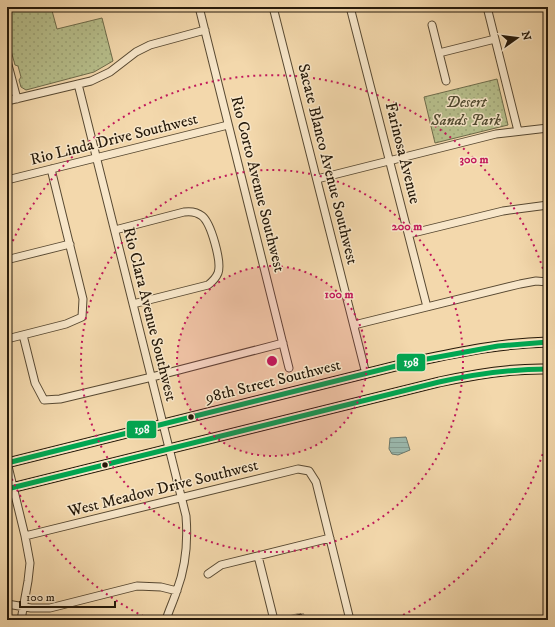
<svg xmlns="http://www.w3.org/2000/svg" width="555" height="627" viewBox="0 0 555 627" font-family="'IM FELL DW Pica',serif">
<defs>
<pattern id="park-dots" width="8" height="8" patternUnits="userSpaceOnUse"><rect width="8" height="8" fill="#b7bf8c"/><path d="M2 2h.1M6 6h.1" fill="none" stroke="#9da477" stroke-width="1.8" stroke-linecap="round"/></pattern>
<pattern id="water-rules" width="6" height="5" patternUnits="userSpaceOnUse"><rect width="6" height="5" fill="#9bb9ae"/><path d="M0 2.5h6" fill="none" stroke="#859e94"/></pattern>
<pattern id="building-hatch" width="6" height="6" patternUnits="userSpaceOnUse"><rect width="6" height="6" fill="#e5ab8d"/><path d="M-1 1l2-2M0 6l6-6M5 7l2-2" fill="none" stroke="#c49378"/></pattern>
<filter id="shadow"><feDropShadow dx="2" dy="-2" stdDeviation="0" flood-color="#0004"/></filter>
</defs>
<rect width="100%" height="100%" fill="#f3d8ac"/>
<filter id="stains"><feTurbulence type="fractalNoise" baseFrequency=".005" numOctaves="4"/><feColorMatrix values="0 0 0 0 .2 0 0 0 0 .09 0 0 0 0 .02 0 0 0 .5 -.17"/></filter>
<radialGradient id="worn" r=".72"><stop offset=".6" stop-color="#630" stop-opacity="0"/><stop offset="1" stop-color="#630" stop-opacity=".3"/></radialGradient>
<path fill="url(#park-dots)" stroke="#6e6c4b" d="M7 7H51L57 29 102 18 113 61 94 72 26 90 21 87 19 80 21 77 18 66 15 65 7 36Z
M497 79 508 125 435 143 424 97Z"/>
<path fill="url(#water-rules)" stroke="#6c796c" d="M406 437 410 450 398 455 392 454 389 449 390 438Z"/>
<path fill="url(#building-hatch)" stroke="#25190a" filter="url(#shadow)" d="M301 614 303 620H288L287 618Z"/>
<g fill="none" stroke-linecap="round" stroke-linejoin="round">
<defs>
<path id="minor" d="M199 7 289 368
M273 7 366 374
M350 7 427 307
M487 7 518 131
M432 25 446 81
M439 53 495 39
M7 61 17 99
M78 84 186 516C188 541 186 566 177 590 174 600 169 610 166 620
M7 101 91 81 110 72 136 52 150 45 205 30
M317 179 496 134 548 128
M7 180 228 125
M115 230 184 212C191 211 197 212 202 216 211 223 222 262 218 273 216 278 212 282 208 285L133 304
M409 234 503 211 548 205
M10 259 70 244
M354 325 520 284 536 281 548 282
M23 335 35 383 44 400 60 399 152 377 283 343
M7 339 66 324 82 317 83 299 51 169
M7 462 25 536 30 563 28 581 21 620
M25 536 298 469 309 471 316 482 350 620
M258 556 274 620
M208 574 221 565 330 538
M7 604 31 608H50L137 586 161 587 177 591"/>
<path id="major" d="M7 463 416 361C461 352 502 343 548 342
M7 489 439 382C475 374 511 368 548 369"/>
</defs>
<use href="#minor" stroke="#584932" stroke-width="9"/>
<use href="#major" stroke="#25190a" stroke-width="11"/>
<use href="#minor" stroke="#f7e6c9" stroke-width="7"/>
<use href="#major" stroke="#f3d8ac" stroke-width="9"/>
<defs>
<path id="bus-1" d="M7 463 416 361 498 346 548 342
M7 489 439 382C475 374 511 369 548 369"/>
</defs>
<use href="#bus-1" stroke="#f7e6c9" stroke-width="8"/>
<use href="#bus-1" stroke="#00a651" stroke-width="5"/>
</g>
<circle cx="272" cy="361" r="95" fill="#c2185b" fill-opacity=".12"/>
<g fill="none" stroke="#c2185b" stroke-width="2" stroke-dasharray="2 4">
<circle cx="272" cy="361" r="95"/>
<circle cx="272" cy="361" r="191"/>
<path d="M548 437A286 286 0 0 1 395 619M149 619A286 286 0 0 1 8 470M8 252A286 286 0 0 1 548 285"/>
</g>
<g fill="#25190a" stroke="#f7e6c9" stroke-width="1.5">
<circle cx="191" cy="417" r="3.5"/>
<circle cx="105" cy="465" r="3.5"/>
</g>
<g text-anchor="middle" dominant-baseline="central" stroke-width="3" stroke-linejoin="round" paint-order="stroke">
<g font-size="16" font-style="italic" fill="#514b31" stroke="#f7e6c9">
<text x="466" y="102">Desert<tspan x="466" dy="18">Sands Park</tspan></text>
</g>
<g font-size="16" fill="#25190a" stroke="#f7e6c9">
<text transform="translate(114 139) rotate(-14)">Rio Linda Drive Southwest</text>
<text transform="translate(403 153) rotate(76)">Farinosa Avenue</text>
<text transform="translate(328 164) rotate(76)">Sacate Blanco Avenue Southwest</text>
<text transform="translate(258 184) rotate(76)">Rio Corto Avenue Southwest</text>
<text transform="translate(150 314) rotate(76)">Rio Clara Avenue Southwest</text>
<text transform="translate(273 381) rotate(-14)">98th Street Southwest</text>
<text transform="translate(163 488) rotate(-14)">West Meadow Drive Southwest</text>
</g>
</g>
<circle cx="272" cy="361" r="6" fill="#c2185b" stroke="#f7e6c9" stroke-width="2"/>
<g font-size="12" text-anchor="middle" font-weight="bold" fill="#c2185b" stroke="#f7e6c9" stroke-width="3" stroke-linejoin="round" paint-order="stroke">
<text x="474" y="163">300 m</text>
<text x="407" y="230">200 m</text>
<text x="339" y="298">100 m</text>
</g>
<g stroke="#f7e6c9" stroke-width="1.5">
<rect x="396" y="353" width="30" height="19" rx="4" fill="#00a651"/>
<rect x="126" y="420" width="31" height="19" rx="4" fill="#00a651"/>
</g>
<g font-size="11" text-anchor="middle" font-weight="bold" fill="#fff">
<text x="411" y="366">198</text>
<text x="142" y="433">198</text>
</g>
<rect width="555" height="627" fill="none" stroke="#f3d8ac" stroke-width="24"/>
<rect x="8" y="8" width="539" height="611" fill="none" stroke="#25190a" stroke-width="2"/>
<rect x="12" y="12" width="531" height="603" fill="none" stroke="#25190a"/>
<g transform="translate(517 38) rotate(76)" stroke="#f7e6c9" stroke-width="3" paint-order="stroke">
<path d="M0-3L7 15L0 10L-7 15Z" fill="#25190a"/>
<text y="-6" font-size="11" font-weight="bold" text-anchor="middle" fill="#25190a">N</text>
</g>
<path d="M20 601v6h95v-6" fill="none" stroke="#25190a" stroke-width="2"/>
<text x="26" y="601" font-size="12" fill="#25190a" stroke="#f7e6c9" stroke-width="3" paint-order="stroke">100 m</text>
<rect width="100%" height="100%" filter="url(#stains)"/>
<rect width="100%" height="100%" fill="url(#worn)"/>
</svg>
